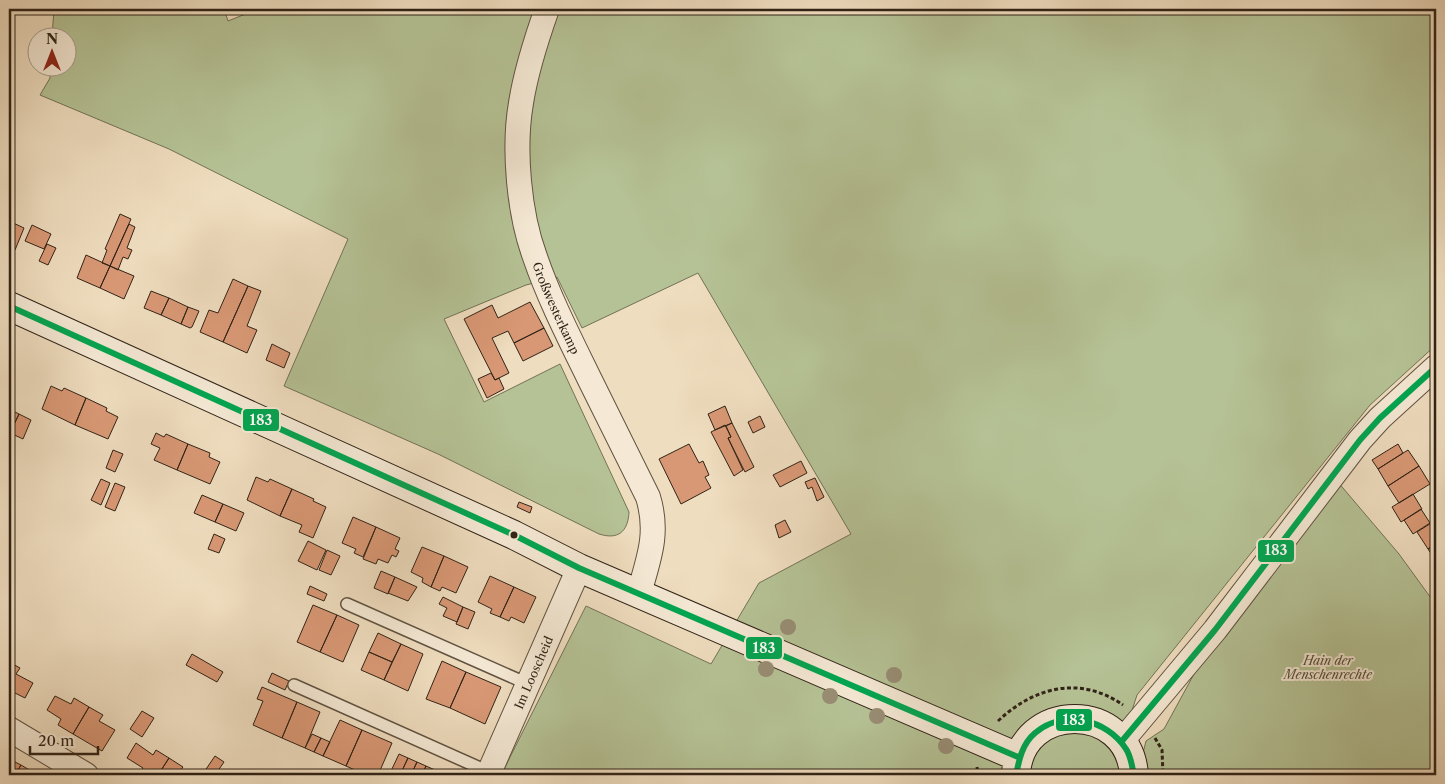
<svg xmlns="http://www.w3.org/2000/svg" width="1445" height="784" viewBox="0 0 1445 784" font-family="'Libre Caslon Text',serif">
<rect width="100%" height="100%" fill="#efddbf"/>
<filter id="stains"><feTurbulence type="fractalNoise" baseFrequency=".004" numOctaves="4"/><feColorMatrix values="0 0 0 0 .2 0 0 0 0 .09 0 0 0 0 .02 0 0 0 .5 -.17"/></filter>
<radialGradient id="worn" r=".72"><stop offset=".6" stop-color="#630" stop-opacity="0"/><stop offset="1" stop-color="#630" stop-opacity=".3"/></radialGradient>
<path fill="#b5c295" stroke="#727256" d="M54 9H224L228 21 258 9H1436V345L1370 405 1137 695 1122 741 1133 775H501L586 606 711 664 759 583 851 534 698 273 582 328 557 277 526 285 444 319 484 402 560 364 629 512C628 532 618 540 599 534L438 454 284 386 348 239 169 149 40 95 50 78V68H68V38L52 37Z
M1337 481 1399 554 1436 605V775H1142L1141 761 1146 741 1164 729 1217 632Z"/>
<path fill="#d99875" stroke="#302317" d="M120 214 131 219 110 266 102 263 107 250 105 249Z
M9 221 24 228 15 250 9 248Z
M129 224 135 227 127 248 132 250 128 259 123 257 118 270 110 266Z
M32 225 51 234 44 249 25 241Z
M47 244 56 248 48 265 39 261Z
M86 255 110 266 100 288 77 278Z
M110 266 134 276 124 299 100 288Z
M233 279 248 286 223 342 200 332 209 310 218 313Z
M248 286 261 291 247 326 257 330 247 353 223 342Z
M151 291 169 298 161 315 144 308Z
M169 298 188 307 181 324 161 315Z
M530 302 544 328 514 343 508 331 492 338 509 373 495 380 464 319 492 305 498 318Z
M188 307 199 311 192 327 190 328 181 324Z
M544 328 553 346 523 361 514 343Z
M272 344 290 353 284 368 266 360Z
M491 373 495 380 499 378 504 389 487 398 478 379Z
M51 386 62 391 64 388 86 398 75 425 42 409Z
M86 398 107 408 106 411 118 417 108 439 75 425Z
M725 406 732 423 715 430 708 414Z
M9 409 19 414 10 433 9 432Z
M19 414 31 420 23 439 10 433Z
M760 416 765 427 753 433 748 422Z
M732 423 754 467 745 472 728 438 731 437 726 426Z
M725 425 731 437 728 438 743 470 734 476 711 432Z
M156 433 164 437 166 434 188 444 177 470 154 460 160 448 151 444Z
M188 444 210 453 209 457 220 462 210 484 177 470Z
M689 444 699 463 703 461 709 475 705 477 711 488 681 504 659 459Z
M1398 444 1403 453 1378 469 1372 460Z
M113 450 123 454 115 472 106 468Z
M1408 450 1419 466 1388 486 1378 469Z
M801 461 807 473 780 487 773 475Z
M1419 466 1430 484 1399 503 1388 486Z
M256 477 268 482 270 479 292 489 280 516 247 500Z
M815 478 824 497 817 501 812 487 808 489 805 482Z
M101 479 110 483 101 505 91 500Z
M115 483 125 487 115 511 105 507Z
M292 489 314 499 313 501 326 507 313 538 299 532 302 525 280 516Z
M1413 494 1422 509 1401 522 1392 507Z
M202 495 223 504 215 522 194 513Z
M519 502 532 507 530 513 517 507Z
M223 504 244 513 236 531 215 522Z
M1421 509 1430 523 1413 534 1404 520Z
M353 517 376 527 363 557 354 553 356 549 342 543Z
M785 520 791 532 779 538 775 525Z
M1436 520V544L1428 549 1417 532Z
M376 527 400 538 395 549 399 551 396 557 392 555 388 563 378 559 376 564 363 559Z
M214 534 225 539 219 553 208 549Z
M308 541 326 550 317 570 298 561Z
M1436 544V561L1428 549Z
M422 547 444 556 431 587 422 582 423 578 411 572Z
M327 550 340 556 331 575 319 570Z
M444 556 468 567 456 593 442 587 440 591 431 587Z
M381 571 395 577 388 594 374 588Z
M490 576 514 587 500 617 490 613 492 609 478 602Z
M395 577 417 587 408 601 388 593Z
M310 586 327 594 324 601 307 594Z
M514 587 536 597 524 623 511 617 509 621 500 617Z
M443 597 463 607 457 622 443 616 447 608 439 604Z
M313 605 337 615 320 652 297 642Z
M463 607 475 612 468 629 456 624Z
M337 615 359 625 343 662 320 652Z
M378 633 401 644 392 662 369 652Z
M401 644 423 654 408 691 384 680Z
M369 652 392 662 384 680 361 670Z
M192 654 223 672 217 682 186 665Z
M442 661 466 672 450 708 426 699Z
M9 662 20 668 16 674 33 683 25 698 9 690Z
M466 672 501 687 485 724 450 708Z
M272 673 289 681 285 690 268 682Z
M262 687 297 702 282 738 253 725 263 701 257 699Z
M55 696 71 704 74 698 89 707 73 734 58 725 61 719 47 710Z
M297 702 320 712 305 748 282 738Z
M89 707 103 715 99 721 115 730 102 751 73 734Z
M142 711 154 718 142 737 130 729Z
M340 720 362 730 346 766 323 756Z
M362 730 392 743 378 775H366L346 766Z
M312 734 321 738 314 752 305 748Z
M321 738 330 742 323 756 314 752Z
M136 743 153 755 156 750 169 758 158 775H140L139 774 143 768 127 758Z
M399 754 408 758 400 775 391 771Z
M215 756 224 762 215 775H202Z
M169 758 183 767 179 772 183 775H158Z
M408 758 417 762 411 775H400Z
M9 759 21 765 15 775H9Z
M417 762 426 766 422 775H411Z
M21 765 38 775H15Z
M426 766 435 770 433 775H422Z"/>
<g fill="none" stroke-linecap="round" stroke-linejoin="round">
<defs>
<path id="service" d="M347 604 528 684
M294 685 489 772"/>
<g id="minor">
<path id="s1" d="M547 9C536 40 526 71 521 103 513 149 519 214 535 257 549 298 570 339 589 378 609 418 628 457 648 497 659 533 649 558 639 593"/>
<path d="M9 729 86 775"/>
<path d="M1122 741 1215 630 1360 440 1380 418 1436 367"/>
<path id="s2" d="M488 775 579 568"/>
</g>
<path id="secondary" d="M9 306 514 535 579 568 1018 757
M1016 774C1020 701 1129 700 1134 775"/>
</defs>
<use href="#service" stroke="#605241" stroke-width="14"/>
<use href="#minor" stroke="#605241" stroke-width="26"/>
<use href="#secondary" stroke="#302317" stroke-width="30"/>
<path stroke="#302317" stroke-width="3" stroke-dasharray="4 2.5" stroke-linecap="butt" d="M998 721C1034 687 1080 675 1123 705
M1155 738 1162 750 1163 775
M977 767 978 775"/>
<use href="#service" stroke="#f5e9d5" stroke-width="11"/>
<use href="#minor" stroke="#f5e9d5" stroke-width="24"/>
<use href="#secondary" stroke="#f5e9d5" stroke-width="28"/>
<defs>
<path id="bus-1" d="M9 306 514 535 579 568 1018 757
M1122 741 1215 630 1360 440 1380 418 1436 367
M1016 775C1019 760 1022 744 1035 733 1063 709 1107 719 1126 749 1131 756 1132 767 1134 775"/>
</defs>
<use href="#bus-1" stroke="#f5e9d5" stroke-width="10"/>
<use href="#bus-1" stroke="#00a651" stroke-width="6"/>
</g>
<g fill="#988d74">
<circle cx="788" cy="627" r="8"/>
<circle cx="766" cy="669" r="8"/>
<circle cx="894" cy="675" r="8"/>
<circle cx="830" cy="696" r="8"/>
<circle cx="877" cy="716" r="8"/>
<circle cx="946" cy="746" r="8"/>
</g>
<circle fill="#302317" stroke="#f5e9d5" stroke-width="2" cx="514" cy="535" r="4.5"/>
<g text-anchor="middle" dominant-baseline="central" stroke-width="4" stroke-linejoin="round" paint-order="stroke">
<g font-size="12" fill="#302317" stroke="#f5e9d5">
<text stroke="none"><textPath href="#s1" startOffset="309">Großwesterkamp</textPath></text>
<text stroke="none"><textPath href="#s2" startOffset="112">Im Looscheid</textPath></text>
</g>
<g font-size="12" font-style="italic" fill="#514b36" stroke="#f5e9d5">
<text x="1328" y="660">Hain der<tspan x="1328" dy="14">Menschenrechte</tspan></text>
</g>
</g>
<g stroke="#f5e9d5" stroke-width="2">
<rect x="242" y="408" width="38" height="24" rx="5" fill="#00a651"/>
<rect x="1257" y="539" width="38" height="24" rx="5" fill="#00a651"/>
<rect x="745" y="636" width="38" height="24" rx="5" fill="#00a651"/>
<rect x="1055" y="708" width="38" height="24" rx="5" fill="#00a651"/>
</g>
<g font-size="14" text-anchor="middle" font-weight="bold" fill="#fff">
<text x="261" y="425">183</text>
<text x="1276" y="555">183</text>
<text x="764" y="653">183</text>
<text x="1074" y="725">183</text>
</g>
<rect width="1445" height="784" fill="none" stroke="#efddbf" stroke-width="30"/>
<rect x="10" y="10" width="1425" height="764" fill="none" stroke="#302317" stroke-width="2.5"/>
<rect x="15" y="15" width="1415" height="754" fill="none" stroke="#302317"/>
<g transform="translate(52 52)"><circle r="24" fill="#f5e9d5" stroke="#a69a89"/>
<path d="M0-4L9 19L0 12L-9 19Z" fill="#8f2418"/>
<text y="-8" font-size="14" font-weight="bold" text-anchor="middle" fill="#302317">N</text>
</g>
<path d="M30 746v8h68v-8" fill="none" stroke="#302317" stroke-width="2.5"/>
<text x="38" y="746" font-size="15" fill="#302317" stroke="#f5e9d5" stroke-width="4" paint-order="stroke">20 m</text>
<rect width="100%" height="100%" filter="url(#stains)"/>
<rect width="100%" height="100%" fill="url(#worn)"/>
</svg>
